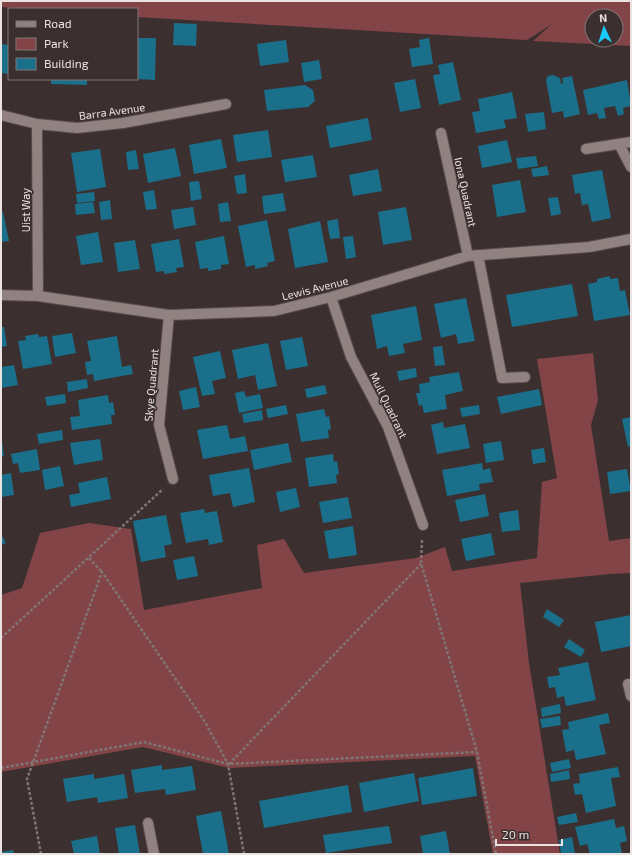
<svg xmlns="http://www.w3.org/2000/svg" width="632" height="855" viewBox="0 0 632 855" font-family="'Exo 2',sans-serif">
<rect width="100%" height="100%" fill="#3c2f2f"/>
<path fill="#824447" fill-rule="evenodd" d="M1 1H631V46L533 41 552 24 527 40 137 17V9H31L1 7ZM592 16H616V40H592Z
M593 353 598 400 591 425 609 541 631 538V573L610 574 520 583 529 663 560 854H493L475 756 229 768 143 747 1 772V595L22 588 40 533 89 523 131 529 144 610 262 588 257 545 284 539 304 573 416 558 445 547 452 571 537 558 542 482 557 478 537 359Z"/>
<path fill="#1a6f8a" d="M174 23 197 24 196 46 173 45Z
M137 38H156L155 80 137 79Z
M429 38 433 64 412 67 409 49 420 47 419 40Z
M286 40 289 62 260 66 257 44Z
M1 44 9 45V74L1 73Z
M319 60 322 79 304 82 301 63Z
M453 62 461 100 439 105 433 75 440 74 438 65Z
M553 75 560 78 561 84 563 83 562 78 572 76 580 114 564 118 563 111 552 113 546 80 548 76Z
M51 79H87V85L51 84Z
M415 79 421 108 400 112 394 83Z
M627 80 631 106 623 108 624 114 618 116 615 106 604 108 606 118 599 119 597 113 588 115 583 90Z
M305 85 313 90 315 101 308 107 267 111 264 90Z
M512 92 517 118 504 120 506 128 476 133 472 112 480 111 478 99Z
M544 112 546 129 528 132 525 114Z
M368 118 372 140 330 148 326 126Z
M268 130 272 157 237 162 233 135Z
M221 139 227 168 194 174 189 145Z
M507 140 512 162 482 168 478 146Z
M175 148 181 176 148 183 143 154Z
M100 149 106 187 77 192 71 153Z
M136 150 139 169 128 170 126 152Z
M313 155 317 177 285 182 281 160Z
M536 156 538 166 518 169 516 158Z
M547 166 549 175 533 177 531 169Z
M378 169 382 191 353 196 349 175Z
M602 170 611 218 592 222 588 204 582 205 580 193 575 194 572 175Z
M245 174 247 193 237 194 234 176Z
M520 180 526 212 497 217 492 185Z
M199 181 202 199 191 201 189 182Z
M154 190 157 209 146 210 143 192Z
M94 192 95 201 77 203 76 194Z
M283 193 286 211 264 214 262 196Z
M558 197 561 214 551 216 548 198Z
M110 200 112 219 101 220 99 202Z
M93 202 95 213 76 215 75 204Z
M228 202 231 221 220 222 218 204Z
M193 207 196 225 174 229 171 210Z
M406 207 412 240 383 245 378 212Z
M1 212H3L9 241 1 242Z
M338 219 340 238 330 239 327 221Z
M267 220 275 261 267 263 268 266 255 269V265L246 267 238 226Z
M320 221 328 262 295 268 288 229Z
M98 232 103 262 81 265 76 236Z
M224 236 229 264 221 265V269L208 271V268L200 269 195 242Z
M353 236 356 257 346 259 343 237Z
M179 239 184 267 176 268 177 272 164 274V271L156 272 151 244Z
M135 240 140 269 118 272 114 243Z
M610 276V279L618 278 620 291 625 290 630 315 594 321 588 284 597 282V279Z
M572 284 578 316 512 327 506 295Z
M466 298 475 341 458 344 456 334 441 338 434 304Z
M416 306 422 340 403 344 405 353 389 356 387 346 377 349 371 315Z
M1 327H4L7 346 1 347Z
M72 333 76 353 55 357 52 336Z
M38 334 39 337 47 336 52 364 23 369 18 341 26 340 25 336Z
M117 336 122 367 131 365 133 374 94 381 93 374 87 375 85 362 91 361 87 341Z
M302 337 308 366 286 370 280 341Z
M268 343 277 386 258 390 255 375 238 379 232 350Z
M442 346 445 365 435 366 433 347Z
M220 351 226 378 212 381 215 394 202 396 193 357Z
M14 365 18 385 1 388V367Z
M416 368 417 377 399 381 397 371Z
M459 372 463 391 445 395 447 409 424 413 422 405 419 406 416 393H420L419 384 430 382 429 377Z
M87 379 88 388 68 392 67 382Z
M325 385 327 394 307 398 305 389Z
M196 387 200 407 183 410 179 391Z
M539 389 542 405 501 414 497 397Z
M244 391 246 397 260 394 263 408 239 413 235 393Z
M65 394 66 403 47 406 45 397Z
M108 395 109 403 113 402 115 415H111L112 424 72 430 70 417 80 416 78 400Z
M286 405 288 414 268 418 266 409Z
M479 405 480 414 462 417 460 408Z
M324 409 326 417 329 416 331 429 328 430 329 438 301 442 296 414Z
M262 410 263 420 244 423 242 414Z
M631 417V446L628 447 622 419Z
M443 422 444 428 465 424 470 448 437 454 431 425Z
M227 425 230 439 245 436 248 451 203 459 197 430Z
M62 430 63 440 39 444 37 434Z
M100 439 103 460 74 465 70 443Z
M2 441 4 456 1 457V442Z
M501 441 504 460 486 463 483 444Z
M288 443 292 462 254 470 250 450Z
M544 448 546 462 533 464 531 450Z
M37 449 40 470 20 473 18 463 13 464 11 454Z
M333 454 334 462 337 461 339 474 336 475 337 483 309 487 305 458Z
M482 463 483 470 490 468 493 482 479 484 480 490 447 496 442 470Z
M60 466 64 486 45 490 42 470Z
M249 468 255 502 233 507 230 493 213 496 209 475Z
M627 469 631 491 610 494 607 472Z
M11 473 14 495 1 497V475Z
M107 477 111 499 71 507 69 495 80 493 78 483Z
M296 488 300 507 280 512 276 492Z
M485 494 489 516 460 522 455 500Z
M348 497 352 518 323 523 319 502Z
M204 509 205 513 217 511 223 542 209 545 208 539 186 543 180 513Z
M518 510 520 530 502 532 499 513Z
M166 515 172 544 164 546 166 557 141 562 133 521Z
M353 526 357 555 329 559 324 531Z
M491 533 495 555 466 561 461 539Z
M1 534 6 543 1 545Z
M194 556 198 576 177 580 173 560Z
M547 609 564 620 559 627 543 617Z
M631 615V646L601 652 595 622Z
M569 639 585 650 581 657 564 647Z
M588 662 596 700 566 706 564 696 557 698 555 687 549 688 547 677 560 675 558 668Z
M560 704 561 713 542 717 541 708Z
M608 713 610 723 599 725 606 754 576 760 574 750 566 752 562 730 569 729 568 722Z
M560 716 561 725 542 728 540 719Z
M569 759 571 768 552 772 550 763Z
M162 765V770L192 766 196 790 166 795 165 789 135 793 131 770Z
M618 767 620 777 611 778 616 806 586 813 582 794 575 795 573 784 580 783 579 774Z
M473 768 477 796 422 805 418 778Z
M569 770 570 779 551 782 550 774Z
M414 773 419 801 364 812 359 783Z
M94 774V779L124 774 128 798 98 803 97 797 67 802 63 779Z
M348 785 352 812 264 828 259 801Z
M221 811 229 854H203L196 816Z
M576 813 578 822 559 825 557 817Z
M614 819 616 828 624 826 627 841 620 843 622 854H590L587 844 580 846 575 827Z
M135 825 140 854H119L115 828Z
M389 826 392 843 326 853 323 835Z
M446 831 450 854H423L420 836Z
M97 836 100 854H74L71 841Z
M572 837 575 854H561L559 840Z
M13 850 14 854H1V852Z"/>
<g fill="none" stroke-linecap="round" stroke-linejoin="round">
<defs>
<path id="lane" d="M478 255 502 378 525 377"/>
<path id="street" d="M1 115 37 124 77 128 123 123 226 104
M37 124 38 296
M441 133 468 256
M619 144 631 167
M586 149 631 142
M1 295 38 296 169 315 274 311 331 297 468 256 589 247 631 239
M331 297 351 357 388 427 423 525
M169 315 159 425 173 479
M631 684H628L631 696
M148 823 154 854"/>
</defs>
<use href="#lane" stroke="#574c4c" stroke-width="12"/>
<use href="#street" stroke="#574c4c" stroke-width="12"/>
<path stroke="#807474" stroke-width="2.5" stroke-dasharray="3 2" stroke-linecap="butt" d="M422 540 421 563 477 752 496 854
M89 558 102 572
M1 638 163 489
M229 764 421 564
M1 768 144 742 228 764 477 752
M41 854 27 779 102 572 205 722 228 764 244 854"/>
<use href="#lane" stroke="#918180" stroke-width="10"/>
<use href="#street" stroke="#918180" stroke-width="10"/>
</g>
<g text-anchor="middle" dominant-baseline="central" stroke-width="3.5" stroke-linejoin="round" paint-order="stroke">
<g font-size="11" fill="#ebe2e2" stroke="#3c2f2f">
<text transform="translate(112 111) rotate(-8)">Barra Avenue</text>
<text transform="translate(466 192) rotate(78)">Iona Quadrant</text>
<text transform="translate(25 210) rotate(-90)">Uist Way</text>
<text transform="translate(315 288) rotate(-14)">Lewis Avenue</text>
<text transform="translate(151 385) rotate(-85)">Skye Quadrant</text>
<text transform="translate(389 405) rotate(64)">Mull Quadrant</text>
</g>
</g>
<rect width="632" height="855" fill="none" stroke="#ebe2e2" stroke-width="4"/>
<rect x="8" y="8" width="130" height="72" fill="#3c2f2f" stroke="#827777"/>
<rect x="16" y="21" width="20" height="6" fill="#918180" stroke="#827777"/>
<text x="44" y="28" font-size="12" fill="#ebe2e2">Road</text>
<rect x="16" y="38" width="20" height="12" fill="#824447" stroke="#827777"/>
<text x="44" y="48" font-size="12" fill="#ebe2e2">Park</text>
<rect x="16" y="58" width="20" height="12" fill="#1a6f8a" stroke="#827777"/>
<text x="44" y="68" font-size="12" fill="#ebe2e2">Building</text>
<g transform="translate(604 28) rotate(356)"><circle r="19" fill="#3c2f2f" stroke="#827777"/>
<path d="M0-3L7 15L0 10L-7 15Z" fill="#19cafc"/>
<text y="-6" font-size="11" font-weight="bold" text-anchor="middle" fill="#ebe2e2">N</text>
</g>
<path d="M496 839v6h66v-6" fill="none" stroke="#ebe2e2" stroke-width="2"/>
<text x="502" y="839" font-size="12" fill="#ebe2e2" stroke="#3c2f2f" stroke-width="3" paint-order="stroke">20 m</text>
</svg>
